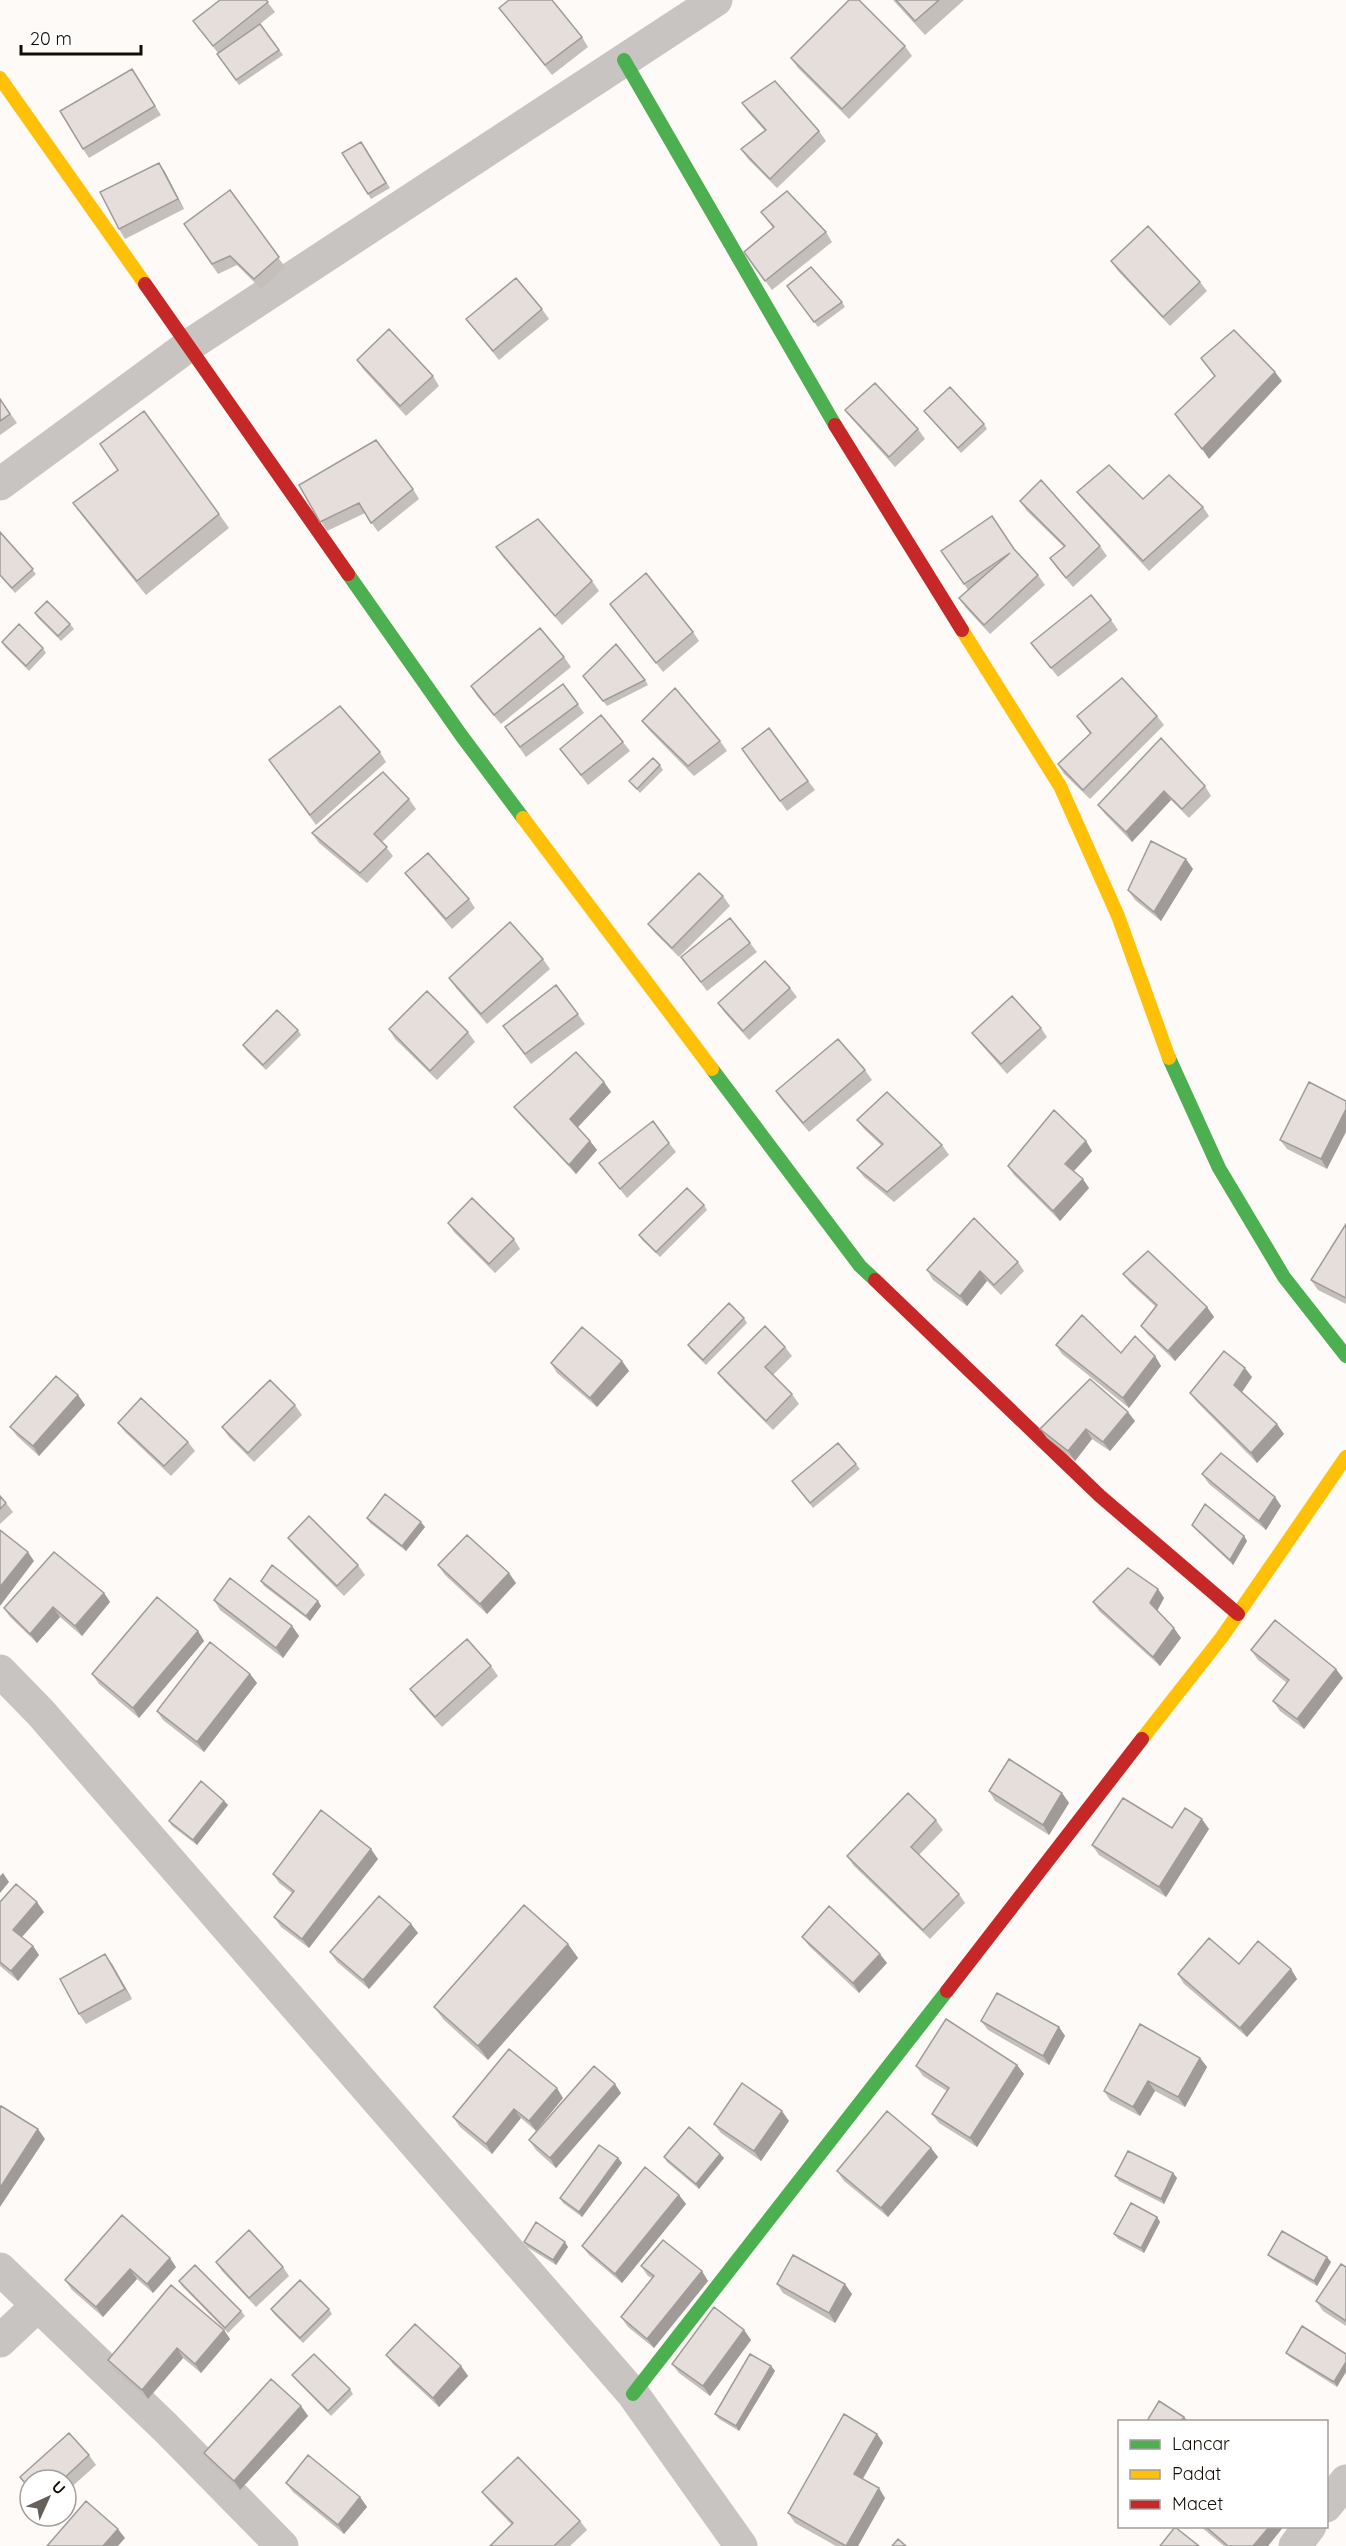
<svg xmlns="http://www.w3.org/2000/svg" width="1346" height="2546" viewBox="0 0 1346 2546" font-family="Quicksand,sans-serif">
<rect width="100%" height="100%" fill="#fdfaf7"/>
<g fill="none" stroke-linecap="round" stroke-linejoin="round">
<path stroke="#c7c4c1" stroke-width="33" d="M0 484 188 346 716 0
M0 1671 41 1713 633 2394 741 2546
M0 2269 165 2427 282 2546
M0 2341 38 2305
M1326 2506 1346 2481
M1295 2546 1310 2526"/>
<path stroke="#4caf50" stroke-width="14" d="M624 60 835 425
M348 574 461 735 523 818
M1169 1058 1219 1168 1284 1277 1346 1356
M712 1069 860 1266 875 1280
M633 2394 947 1991"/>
<path stroke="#ffc107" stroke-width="14" d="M0 78 145 284
M962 630 1060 786 1118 916 1169 1058
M523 818 712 1069
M1142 1739 1222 1637 1346 1457"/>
<path stroke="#c62828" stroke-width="14" d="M145 284 348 574
M835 425 962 630
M875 1280 1100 1496 1238 1614
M947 1991 1142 1739"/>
</g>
<path fill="#c5bfbb" d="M266 0 275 12 260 24 283 55 239 85 217 54 218 53 193 21Z
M893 0H964L925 35Z
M499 8 582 37 588 47 552 75Z
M905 46 912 56 849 119 798 68 791 58Z
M132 69 161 115 89 158 83 149Z
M742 103 819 131 826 141 777 188 748 159 741 149 765 131 749 113Z
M365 147 390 188 371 199 368 194Z
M159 163 165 172 184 209 125 239 119 229Z
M230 190 285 267 261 289 237 265 218 274 184 224Z
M761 212 826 232 832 242 772 290 744 252 773 228Z
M1111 261 1200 282 1207 291 1170 326 1118 271Z
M787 286 842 302 845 307 818 327Z
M542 309 549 319 499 360 466 319Z
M357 360 433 376 439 386 406 416 363 369Z
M0 399 17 423 0 435Z
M845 410 918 429 925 439 895 467 852 419Z
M924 411 984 424 987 429 961 453Z
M299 485 413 489 419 499 378 532 365 513 327 531Z
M1077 492 1143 499 1203 507 1209 516 1149 571 1084 501Z
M1020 501 1100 546 1107 556 1073 587 1057 568 1050 558 1064 547 1027 511Z
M73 503 219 514 229 528 146 595 83 517Z
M0 532 36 574 15 593 0 576Z
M496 547 592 581 599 591 562 625 502 556Z
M1015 550 1038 575 1045 585 990 634 966 608 959 598 968 590 941 551Z
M610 604 693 632 699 641 663 672Z
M35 613 70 624 74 629 61 641 38 618Z
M1111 620 1118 630 1058 677 1031 643Z
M2 642 43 648 46 653 29 671 5 647Z
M564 657 571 667 501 724 477 696 471 686Z
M645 680 648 685 607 706 587 681Z
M563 684 584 713 526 757 505 727Z
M1077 716H1157L1164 725 1090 799 1064 774 1058 764 1090 734Z
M642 721 720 741 727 751 694 776 649 730Z
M769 728 815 790 787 811 742 749Z
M623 742 630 751 588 785 560 749Z
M380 752 386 762 316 825 269 760Z
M660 765 663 770 640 793 629 781Z
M1205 786 1211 796 1189 818 1171 800 1132 842 1105 814 1098 805Z
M409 799 416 809 382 842 393 856 367 883 319 843 312 833Z
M1193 869 1161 921 1135 900 1128 890Z
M405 873 469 899 475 908 452 929 412 882Z
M723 896 730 906 679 957 655 933 648 924Z
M750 943 757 952 707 991 681 957Z
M543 959 550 969 487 1024 456 988 449 978Z
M556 985 585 1024 531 1064 503 1026Z
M790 988 797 997 749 1040 725 1013 718 1003Z
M1041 1028 1047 1037 1007 1074 979 1042 972 1033Z
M389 1029 468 1032 475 1042 437 1080 395 1039Z
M298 1030 301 1035 266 1070 246 1050 243 1045Z
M865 1070 872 1080 809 1132 783 1101 776 1091Z
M604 1082 611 1092 578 1127 590 1141 597 1150 576 1174 521 1116 514 1107Z
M1309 1082 1327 1169 1287 1149 1280 1140Z
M857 1120 942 1145 949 1155 894 1202 864 1177 857 1168 881 1145 864 1129Z
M1086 1141 1092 1151 1074 1171 1089 1188 1060 1221 1014 1175 1008 1166Z
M669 1143 676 1152 627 1198 599 1163Z
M704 1205 707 1210 660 1257 642 1240 639 1235Z
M448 1223 514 1239 520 1249 495 1273 454 1232Z
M1346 1224V1304L1318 1290 1311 1280Z
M1018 1262 1024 1271 1001 1295 987 1281 967 1306 933 1280 927 1270Z
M1123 1274 1207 1307 1214 1317 1175 1361 1148 1335 1141 1326 1156 1307 1130 1283Z
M744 1318 747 1323 706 1365 691 1350 688 1345Z
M1056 1345 1155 1356 1161 1366 1129 1408 1062 1354Z
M785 1347 792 1356 773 1375 792 1394 799 1404 773 1430 725 1382 718 1373Z
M622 1361 629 1371 597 1407 557 1373 551 1363Z
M1252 1377 1242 1392 1284 1434 1257 1463 1197 1402 1190 1393Z
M78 1395 85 1405 39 1456 17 1436 10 1427Z
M295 1405 302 1415 254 1462 229 1437 222 1427Z
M1135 1421 1110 1451 1092 1439 1075 1461 1047 1438 1040 1429Z
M118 1423 188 1442 195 1451 171 1476 125 1432Z
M856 1464 860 1469 813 1508 792 1481Z
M1202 1474 1275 1497 1281 1506 1266 1530 1209 1484Z
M0 1496 6 1503 13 1512 0 1524Z
M367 1518 425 1527 406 1551 370 1523Z
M1192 1525 1244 1536 1247 1541 1233 1565 1196 1530Z
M288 1538 358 1565 365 1575 344 1596 295 1547Z
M438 1565 516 1583 487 1614 445 1575Z
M261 1581 318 1601 321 1606 310 1621 264 1586Z
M1158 1589 1164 1598 1157 1611 1181 1638 1160 1666 1099 1611 1093 1602Z
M104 1593 110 1602 82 1636 60 1617 37 1643 10 1617 4 1608Z
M214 1600 292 1626 299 1636 283 1658 220 1610Z
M198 1631 204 1641 139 1718 99 1684 92 1674Z
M1251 1650 1343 1678 1304 1729 1280 1711 1273 1701 1287 1683 1258 1660Z
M491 1666 498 1676 442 1727 417 1699 410 1689Z
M250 1674 257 1683 204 1752 163 1720 157 1711Z
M989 1791 1062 1793 1069 1803 1049 1835 995 1801Z
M224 1801 228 1805 197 1845 172 1826 169 1821Z
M936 1820 943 1830 919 1855 959 1894 965 1903 930 1939 854 1866 847 1856Z
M1172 1828 1209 1829 1166 1897 1099 1855 1092 1845Z
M378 1859 309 1948 281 1927 274 1917 292 1893 279 1883 273 1874Z
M0 1902 44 1912 22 1937 33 1946 39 1955 18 1981 0 1966Z
M411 1924 418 1933 369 1989 337 1962 330 1952Z
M802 1937 887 1963 859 1993 809 1946Z
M568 1944 578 1958 488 2060 444 2020 434 2007Z
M112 1964 132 1999 86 2024 79 2014Z
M1239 1964 1291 1969 1297 1979 1247 2037 1184 1984 1178 1974Z
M981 2021 1059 2027 1065 2036 1049 2065 988 2030Z
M1200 2058 1207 2067 1185 2107 1155 2091 1140 2116 1110 2100 1104 2091Z
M1017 2065 1024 2074 977 2147 939 2123 932 2114 947 2091 923 2076 916 2066Z
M621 2093 556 2168 536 2150 529 2140Z
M563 2098 536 2131 521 2118 492 2154 460 2127 453 2117Z
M789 2121 761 2161 721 2133 714 2124Z
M931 2148 938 2157 888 2217 844 2181 837 2171Z
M720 2154 724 2158 699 2189 667 2162 664 2157Z
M618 2158 622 2163 582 2217 563 2203 560 2198Z
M1173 2173 1177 2178 1164 2204 1119 2181 1115 2176Z
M679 2195 686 2204 622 2283 589 2255 582 2246Z
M122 2215 176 2267 153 2293 137 2279 103 2317 72 2290 65 2280Z
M1157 2217 1160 2222 1144 2253 1118 2239 1114 2234Z
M524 2242 568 2247 556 2265 527 2247Z
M1268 2255 1331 2262 1317 2286 1272 2259Z
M216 2262 283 2267 289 2276 256 2307 222 2271Z
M641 2266 708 2281 654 2348 628 2327 621 2317 652 2278 648 2276Z
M1346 2267V2326L1323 2311 1316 2301Z
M179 2281 241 2311 245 2316 228 2333 182 2286Z
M777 2284 852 2294 835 2323 783 2293Z
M271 2309H329L332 2314 303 2343 274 2314Z
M1302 2326 1337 2387 1290 2357 1286 2353Z
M224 2330 230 2339 201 2373 183 2358 148 2399 114 2370 108 2360Z
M744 2330 751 2340 710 2396 679 2373 672 2364Z
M386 2355 461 2366 468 2376 439 2407 393 2364Z
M771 2366 775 2371 739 2431 719 2419 715 2414Z
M292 2375 350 2389 353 2394 331 2416 296 2380Z
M301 2406 308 2416 240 2490 210 2462 204 2453Z
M877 2434 883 2443 863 2479 885 2498 858 2546H836L795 2523 788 2513Z
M89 2455 96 2465 66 2492V2480H30V2491L20 2477Z
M286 2483 360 2497 367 2507 344 2534 293 2492Z
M482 2492 580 2521 587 2530 570 2546H491L512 2525 489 2501Z
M1200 2526H1284L1268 2546H1224Z"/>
<path fill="#a09b99" d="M159 163 165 172 184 209 178 199Z
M1275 372 1282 381 1209 459 1202 449Z
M1164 791 1171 800 1132 842 1126 832Z
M1186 859 1193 869 1161 921 1154 912Z
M604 1082 611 1092 577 1128 570 1119Z
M1346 1109V1132L1327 1169 1321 1159Z
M590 1141 597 1150 576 1174 569 1165Z
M1086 1141 1092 1151 1072 1173 1065 1164Z
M1083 1179 1089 1188 1060 1221 1053 1211Z
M980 1271 987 1281 967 1306 960 1296Z
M1207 1307 1214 1317 1175 1361 1168 1351Z
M1155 1356 1161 1366 1129 1408 1123 1398Z
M622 1361 629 1371 597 1407 590 1398Z
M1245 1368 1252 1377 1240 1395 1234 1385Z
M78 1395 85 1405 39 1456 33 1446Z
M1128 1412 1135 1421 1110 1451 1103 1442Z
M1277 1424 1284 1434 1257 1463 1251 1453Z
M1086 1429 1092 1439 1075 1461 1068 1451Z
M1275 1497 1281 1506 1266 1530 1259 1521Z
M421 1522 425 1527 406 1551 402 1546Z
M1244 1536 1247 1541 1233 1565 1230 1560Z
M28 1552 34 1561 0 1606V1587Z
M509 1573 516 1583 487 1614 480 1604Z
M1158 1589 1164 1598 1156 1613 1150 1603Z
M104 1593 110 1602 82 1636 75 1626Z
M318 1601 321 1606 310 1621 306 1616Z
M53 1607 60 1617 37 1643 30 1634Z
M292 1626 299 1636 283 1658 276 1648Z
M1174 1628 1181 1638 1160 1666 1153 1657Z
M198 1631 204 1641 139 1718 133 1708Z
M1336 1669 1343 1678 1304 1729 1297 1719Z
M250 1674 257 1683 204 1752 197 1742Z
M1062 1793 1069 1803 1049 1835 1043 1825Z
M224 1801 228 1805 197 1845 193 1840Z
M1202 1819 1209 1829 1166 1897 1159 1887Z
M371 1849 378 1859 309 1948 302 1939Z
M3 1873 9 1882 0 1893V1876Z
M37 1902 44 1912 20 1939 13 1930Z
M411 1924 418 1933 369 1989 363 1980Z
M568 1944 578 1958 488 2060 478 2046Z
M33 1946 39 1955 18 1981 11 1971Z
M105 1954 112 1964 132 1999 125 1989Z
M880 1954 887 1963 859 1993 853 1983Z
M1291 1969 1297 1979 1247 2037 1240 2028Z
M1059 2027 1065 2036 1049 2065 1043 2056Z
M1200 2058 1207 2067 1185 2107 1178 2097Z
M1017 2065 1024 2074 977 2147 970 2138Z
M1148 2081 1155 2091 1140 2116 1133 2107Z
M615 2084 621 2093 556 2168 550 2158Z
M557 2088 563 2098 536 2131 529 2121Z
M514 2109 521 2118 492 2154 486 2144Z
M782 2111 789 2121 761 2161 754 2151Z
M38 2129 45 2139 0 2207V2188Z
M931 2148 938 2157 888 2217 881 2208Z
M720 2154 724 2158 699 2189 696 2184Z
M618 2158 622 2163 582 2217 579 2212Z
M1173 2173 1177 2178 1164 2204 1161 2199Z
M679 2195 686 2204 622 2283 615 2274Z
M1157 2217 1160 2222 1144 2253 1141 2248Z
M565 2242 568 2247 556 2265 553 2260Z
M1327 2257 1331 2262 1317 2286 1314 2281Z
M170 2258 176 2267 153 2293 147 2284Z
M130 2269 137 2279 103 2317 96 2307Z
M702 2271 708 2281 654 2348 647 2339Z
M845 2284 852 2294 835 2323 829 2313Z
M224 2330 230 2339 201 2373 195 2364Z
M744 2330 751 2340 710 2396 703 2386Z
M177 2348 183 2358 148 2399 142 2390Z
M1346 2362V2372L1337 2387 1334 2382Z
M461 2366 468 2376 439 2407 433 2398Z
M771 2366 775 2371 739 2431 736 2426Z
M301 2406 308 2416 240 2490 234 2481Z
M1184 2417 1188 2421H1181Z
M877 2434 883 2443 860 2483 854 2474Z
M879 2488 885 2498 858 2546H846Z
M360 2497 367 2507 344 2534 338 2525Z
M1270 2526H1284L1268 2546H1253Z
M118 2529 125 2538 118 2546H103Z"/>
<path fill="#e5deda" stroke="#a09b99" stroke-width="1.5" d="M220 0H266L268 2 213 46 193 21Z
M509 0H552L582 37 545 65 499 8Z
M849 0H859L905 46 842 109 791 58Z
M896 0H939L915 21Z
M260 24 279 50 236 80 217 54Z
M132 69 155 106 83 149 60 111Z
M775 81 819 131 770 179 741 149 766 130 742 103Z
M361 142 386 183 368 194 342 153Z
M159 163 178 199 119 229 100 192Z
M230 190 279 257 254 279 230 256 212 264 184 224Z
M787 191 826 232 765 281 744 252 774 227 761 212Z
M1148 226 1200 282 1163 317 1111 261Z
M811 267 842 302 814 322 787 286Z
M516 278 542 309 493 351 466 319Z
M389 329 433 376 400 406 357 360Z
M1234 330 1275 372 1202 449 1175 414 1215 376 1201 358Z
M875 383 918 429 889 457 845 410Z
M950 387 984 424 958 448 924 411Z
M0 399 10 414 0 421Z
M144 411 219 514 137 581 73 503 118 470 100 444Z
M376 440 413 489 371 523 359 503 320 522 299 485Z
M1109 465 1143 499 1169 475 1203 507 1143 561 1077 492Z
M1041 480 1100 546 1066 578 1050 558 1065 546 1020 501Z
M992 516 1014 549 1038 575 984 625 959 598 1010 553 964 584 941 551Z
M538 519 592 581 555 616 496 547Z
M0 532 33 569 12 588 0 575Z
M646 573 693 632 656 663 610 604Z
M1091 595 1111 620 1051 668 1031 643Z
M47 601 70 624 58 636 35 613Z
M19 624 43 648 26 666 2 642Z
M540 628 564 657 494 715 471 686Z
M616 644 645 680 603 701 583 676Z
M1122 678 1157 716 1083 790 1058 764 1091 733 1077 716Z
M563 684 578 704 520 747 505 727Z
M675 688 720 741 688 766 642 721Z
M340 706 380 752 310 815 269 760Z
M601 715 623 742 581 775 560 749Z
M769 728 808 781 780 801 742 749Z
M1161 738 1205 786 1182 809 1164 791 1126 832 1098 805Z
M653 758 660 765 637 789 629 781Z
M383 772 409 799 374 834 387 847 360 873 312 833Z
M1151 841 1186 859 1154 912 1128 890Z
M428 853 469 899 446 919 405 873Z
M699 873 723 896 672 948 648 924Z
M730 918 750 943 701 982 681 957Z
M510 922 543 959 481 1014 449 978Z
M765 961 790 988 743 1031 718 1003Z
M556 985 578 1014 525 1054 503 1026Z
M427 991 468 1032 430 1071 389 1029Z
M1012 996 1041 1028 1001 1064 972 1033Z
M277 1010 298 1030 263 1065 243 1045Z
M838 1039 865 1070 803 1123 776 1091Z
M576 1052 604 1082 570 1119 590 1141 569 1165 514 1107Z
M1309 1082 1346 1101V1109L1321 1159 1280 1140Z
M887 1092 942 1145 887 1192 857 1168 883 1144 857 1120Z
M1054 1110 1086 1141 1065 1164 1083 1179 1053 1211 1008 1166Z
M653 1121 669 1143 620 1189 599 1163Z
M687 1188 704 1205 656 1252 639 1235Z
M472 1198 514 1239 489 1264 448 1223Z
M974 1218 1018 1262 994 1285 980 1271 960 1296 927 1270Z
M1346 1224V1298L1311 1280Z
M1148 1251 1207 1307 1168 1351 1141 1326 1157 1305 1123 1274Z
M729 1303 744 1318 703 1360 688 1345Z
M1082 1315 1121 1353 1135 1336 1155 1356 1123 1398 1056 1345Z
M765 1326 785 1347 765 1367 792 1394 766 1421 718 1373Z
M582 1327 622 1361 590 1398 551 1363Z
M1224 1351 1245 1368 1234 1385 1277 1424 1251 1453 1190 1393Z
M56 1376 78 1395 33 1446 10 1427Z
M1090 1379 1128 1412 1103 1442 1086 1429 1068 1451 1040 1429Z
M270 1380 295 1405 248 1453 222 1427Z
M141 1398 188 1442 164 1466 118 1423Z
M838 1443 856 1464 810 1503 792 1481Z
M1221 1453 1275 1497 1259 1521 1202 1474Z
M385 1494 421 1522 402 1546 367 1518Z
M0 1496 6 1503 0 1509Z
M1205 1504 1244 1536 1230 1560 1192 1525Z
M309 1516 358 1565 337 1586 288 1538Z
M0 1530 28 1552 0 1587Z
M467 1535 509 1573 480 1604 438 1565Z
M54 1552 104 1593 75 1626 53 1607 30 1634 4 1608Z
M272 1565 318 1601 306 1616 261 1581Z
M1128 1568 1158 1589 1150 1603 1174 1628 1153 1657 1093 1602Z
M230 1578 292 1626 276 1648 214 1600Z
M157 1597 198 1631 133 1708 92 1674Z
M1275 1620 1336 1669 1297 1719 1273 1701 1289 1680 1251 1650Z
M467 1639 491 1666 435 1717 410 1689Z
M210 1642 250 1674 197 1742 157 1711Z
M1009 1759 1062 1793 1043 1825 989 1791Z
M201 1781 224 1801 193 1840 169 1821Z
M908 1793 936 1820 911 1847 959 1894 923 1930 847 1856Z
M1123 1798 1172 1828 1185 1808 1202 1819 1159 1887 1092 1845Z
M321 1810 371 1849 302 1939 274 1917 294 1891 273 1874Z
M16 1884 37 1902 13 1930 33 1946 11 1971 0 1962V1902Z
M379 1896 411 1924 363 1980 330 1952Z
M524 1905 568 1944 478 2046 434 2007Z
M829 1906 880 1954 853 1983 802 1937Z
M1209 1938 1239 1964 1258 1941 1291 1969 1240 2028 1178 1974Z
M105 1954 125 1989 79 2014 60 1979Z
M997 1993 1059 2027 1043 2056 981 2021Z
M946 2019 1017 2065 970 2138 932 2114 949 2088 916 2066Z
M1140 2024 1200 2058 1178 2097 1148 2081 1133 2107 1104 2091Z
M509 2049 557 2088 529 2121 514 2109 486 2144 453 2117Z
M594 2066 615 2084 550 2158 529 2140Z
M742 2083 782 2111 754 2151 714 2124Z
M1 2106 38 2129 0 2188V2108Z
M887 2111 931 2148 881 2208 837 2171Z
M689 2127 720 2154 696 2184 664 2157Z
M599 2145 618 2158 579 2212 560 2198Z
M1128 2151 1173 2173 1161 2199 1115 2176Z
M645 2167 679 2195 615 2274 582 2246Z
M1131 2203 1157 2217 1141 2248 1114 2234Z
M122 2215 170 2258 147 2284 130 2269 96 2307 65 2280Z
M536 2222 565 2242 553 2260 524 2242Z
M249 2230 283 2267 249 2298 216 2262Z
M1282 2231 1327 2257 1314 2281 1268 2255Z
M663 2240 702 2271 647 2339 621 2317 654 2276 641 2266Z
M793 2255 845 2284 829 2313 777 2284Z
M1341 2264 1346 2267V2321L1316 2301Z
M195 2265 241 2311 225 2328 179 2281Z
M300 2280 329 2309 300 2338 271 2309Z
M171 2285 224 2330 195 2364 177 2348 142 2390 108 2360Z
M714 2307 744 2330 703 2386 672 2364Z
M415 2324 461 2366 433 2398 386 2355Z
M1302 2326 1346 2354V2362L1334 2382 1286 2353Z
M314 2354 350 2389 328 2411 292 2375Z
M750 2354 771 2366 736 2426 715 2414Z
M271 2379 301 2406 234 2481 204 2453Z
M1159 2401 1184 2417 1181 2421H1147Z
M844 2414 877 2434 854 2474 879 2488 846 2546 788 2513Z
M69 2433 89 2455 62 2480H30V2489L20 2477Z
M308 2455 360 2497 338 2525 286 2483Z
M518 2457 580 2521 554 2546H490L513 2523 482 2492Z
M86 2501 118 2529 103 2546H47Z
M1205 2526H1270L1253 2546H1228Z
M1175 2527 1199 2546H1160Z
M898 2539 906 2546H892Z"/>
<rect x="1118" y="2420" width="210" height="108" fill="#ffffff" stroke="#a19e9b" stroke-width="1.5"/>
<rect x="1130" y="2440" width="30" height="9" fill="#4caf50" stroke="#a19e9b" stroke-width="1.5"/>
<text x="1172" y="2450" font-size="18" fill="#140d06">Lancar</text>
<rect x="1130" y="2470" width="30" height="9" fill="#ffc107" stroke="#a19e9b" stroke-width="1.5"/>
<text x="1172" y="2480" font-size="18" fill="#140d06">Padat</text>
<rect x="1130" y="2500" width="30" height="9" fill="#c62828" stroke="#a19e9b" stroke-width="1.5"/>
<text x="1172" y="2510" font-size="18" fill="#140d06">Macet</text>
<g transform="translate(48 2498) rotate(45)"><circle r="28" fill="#ffffff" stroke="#a19e9b" stroke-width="1.5"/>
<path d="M0-4.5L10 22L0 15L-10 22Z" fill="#66605a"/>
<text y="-9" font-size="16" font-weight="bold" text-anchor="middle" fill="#140d06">U</text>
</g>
<path d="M21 45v9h120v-9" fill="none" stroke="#140d06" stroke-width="3"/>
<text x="30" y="45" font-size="18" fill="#140d06" stroke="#ffffff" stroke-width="4.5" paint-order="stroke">20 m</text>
</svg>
